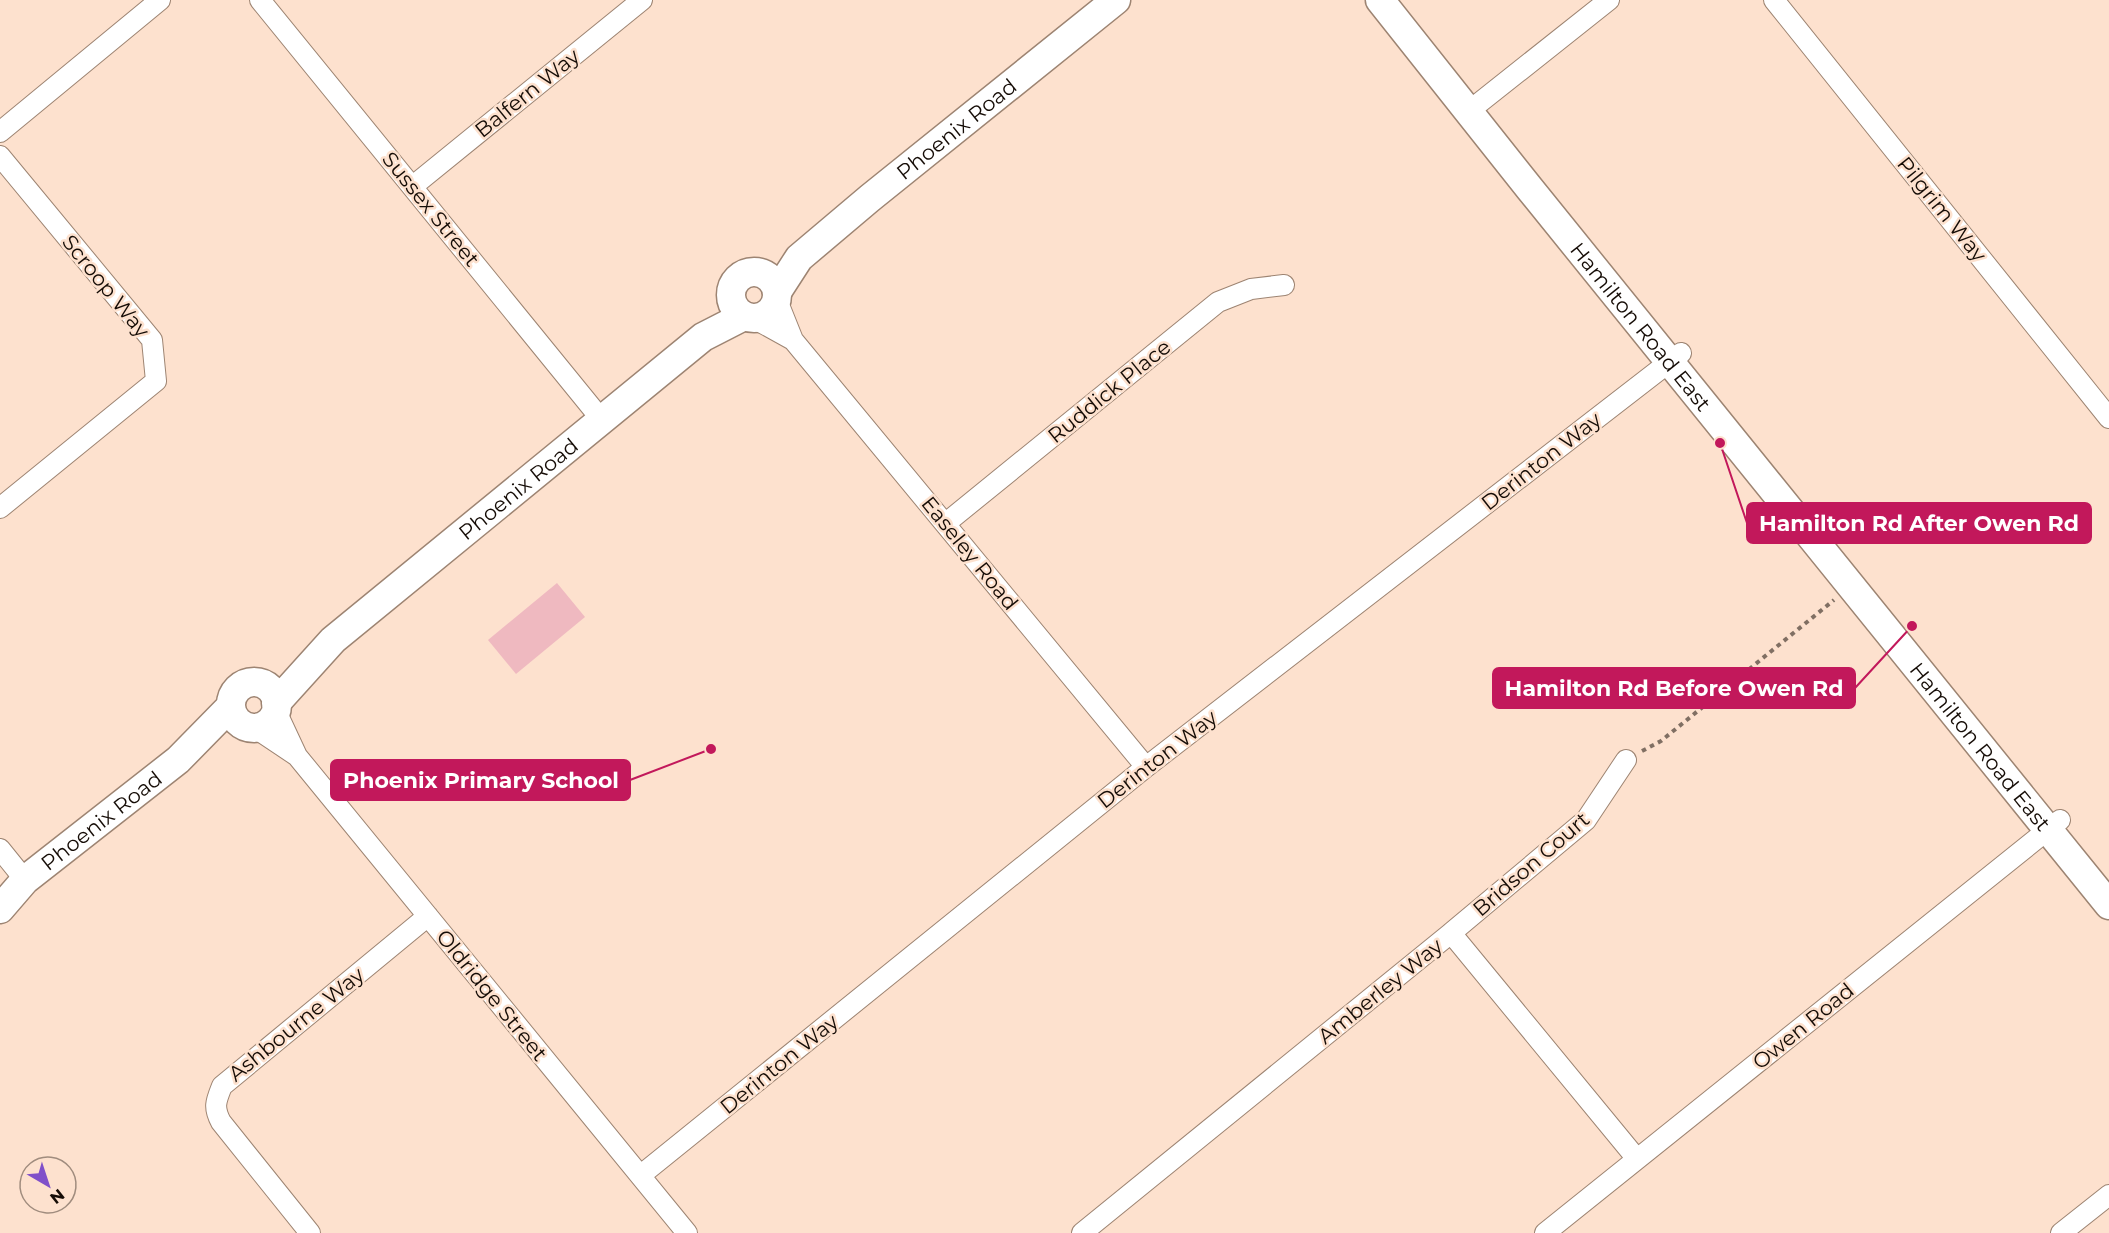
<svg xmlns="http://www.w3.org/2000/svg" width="2109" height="1233" viewBox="0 0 2109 1233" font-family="Montserrat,sans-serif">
<rect width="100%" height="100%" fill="#fde1ce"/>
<path fill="#efb9c0" d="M557 583 585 617 516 674 488 640Z"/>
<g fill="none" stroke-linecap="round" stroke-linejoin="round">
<defs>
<path id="street" d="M260 0 601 419
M1774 0 2109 418
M1469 111 1609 0
M0 132 160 0
M0 156 152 340 156 381 0 508
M413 186 642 0
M777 300 793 340 1146 767
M753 318 793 340
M946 523 1218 302 1251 289 1284 285
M276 711 297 756 687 1233
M255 728 297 756
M0 849 25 880
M1451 933 1586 820 1626 760
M641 1175 1146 767 1681 353
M310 1233 221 1122C213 1107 216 1101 222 1086L428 916
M1082 1233 1451 933 1637 1159
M1545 1233 2060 820
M2061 1233 2109 1195"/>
<g id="secondary">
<path id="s1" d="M1380 0 1530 189 2109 905"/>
<circle cx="754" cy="295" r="23"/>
<path id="s2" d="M777 292 799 258 870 198 1116 0"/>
<circle cx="254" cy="705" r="23"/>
<path id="s3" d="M276 703 333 640 703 337 744 316"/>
<path id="s4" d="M0 909 25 880 178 760 230 707"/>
</g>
</defs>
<use href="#street" stroke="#9d8472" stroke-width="22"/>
<use href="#secondary" stroke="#9d8472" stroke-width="31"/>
<path stroke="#806f63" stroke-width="4" stroke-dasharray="4.5 4.5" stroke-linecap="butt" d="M1642 751 1661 741 1834 600"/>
<use href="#street" stroke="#fff" stroke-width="20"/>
<use href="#secondary" stroke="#fff" stroke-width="28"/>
</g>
<g text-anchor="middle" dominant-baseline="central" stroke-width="5" stroke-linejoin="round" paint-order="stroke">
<g font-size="21" fill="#150c06" stroke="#fde1ce">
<text transform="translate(527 93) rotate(-39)">Balfern Way</text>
<text stroke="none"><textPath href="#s2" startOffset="244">Phoenix Road</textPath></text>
<text transform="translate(431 209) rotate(51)">Sussex Street</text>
<text transform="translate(1942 209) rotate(51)">Pilgrim Way</text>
<text transform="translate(106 286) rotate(51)">Scroop Way</text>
<text stroke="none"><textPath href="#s1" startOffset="418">Hamilton Road East</textPath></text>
<text transform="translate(1109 391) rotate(-39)">Ruddick Place</text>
<text transform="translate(1541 461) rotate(-38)">Derinton Way</text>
<text stroke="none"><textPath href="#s3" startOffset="324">Phoenix Road</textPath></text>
<text transform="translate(970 553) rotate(51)">Easeley Road</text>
<text stroke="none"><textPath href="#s1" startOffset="958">Hamilton Road East</textPath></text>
<text transform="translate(1157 759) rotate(-38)">Derinton Way</text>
<text stroke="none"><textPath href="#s4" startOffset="135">Phoenix Road</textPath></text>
<text transform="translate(1531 864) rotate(-41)">Bridson Court</text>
<text transform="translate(1380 991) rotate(-39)">Amberley Way</text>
<text transform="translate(492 995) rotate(51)">Oldridge Street</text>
<text transform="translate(296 1024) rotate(-39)">Ashbourne Way</text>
<text transform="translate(1803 1026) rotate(-39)">Owen Road</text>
<text transform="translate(779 1064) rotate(-39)">Derinton Way</text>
</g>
</g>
<path fill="none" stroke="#c2185b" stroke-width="2" d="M1720 443L1747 523M1912 626L1855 688M711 749L630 780"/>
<g fill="#c2185b" stroke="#fde1ce" stroke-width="2">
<circle cx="1720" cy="443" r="6"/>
<circle cx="1912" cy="626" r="6"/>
<circle cx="711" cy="749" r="6"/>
</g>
<g fill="#c2185b" stroke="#c2185b" stroke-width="2">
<rect x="1747" y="503" width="344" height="40" rx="6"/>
<rect x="1493" y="668" width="362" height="40" rx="6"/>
<rect x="331" y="760" width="299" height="40" rx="6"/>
</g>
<g font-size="22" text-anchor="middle" font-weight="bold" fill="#fff">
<text x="1919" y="531">Hamilton Rd After Owen Rd</text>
<text x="1674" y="696">Hamilton Rd Before Owen Rd</text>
<text x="481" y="788">Phoenix Primary School</text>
</g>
<g transform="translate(48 1185) rotate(141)"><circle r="28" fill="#fde1ce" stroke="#a08c7e" stroke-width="1.5"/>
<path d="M0-4.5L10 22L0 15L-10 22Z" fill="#8050c9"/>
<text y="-9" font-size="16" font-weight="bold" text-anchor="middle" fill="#150c06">N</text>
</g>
</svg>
